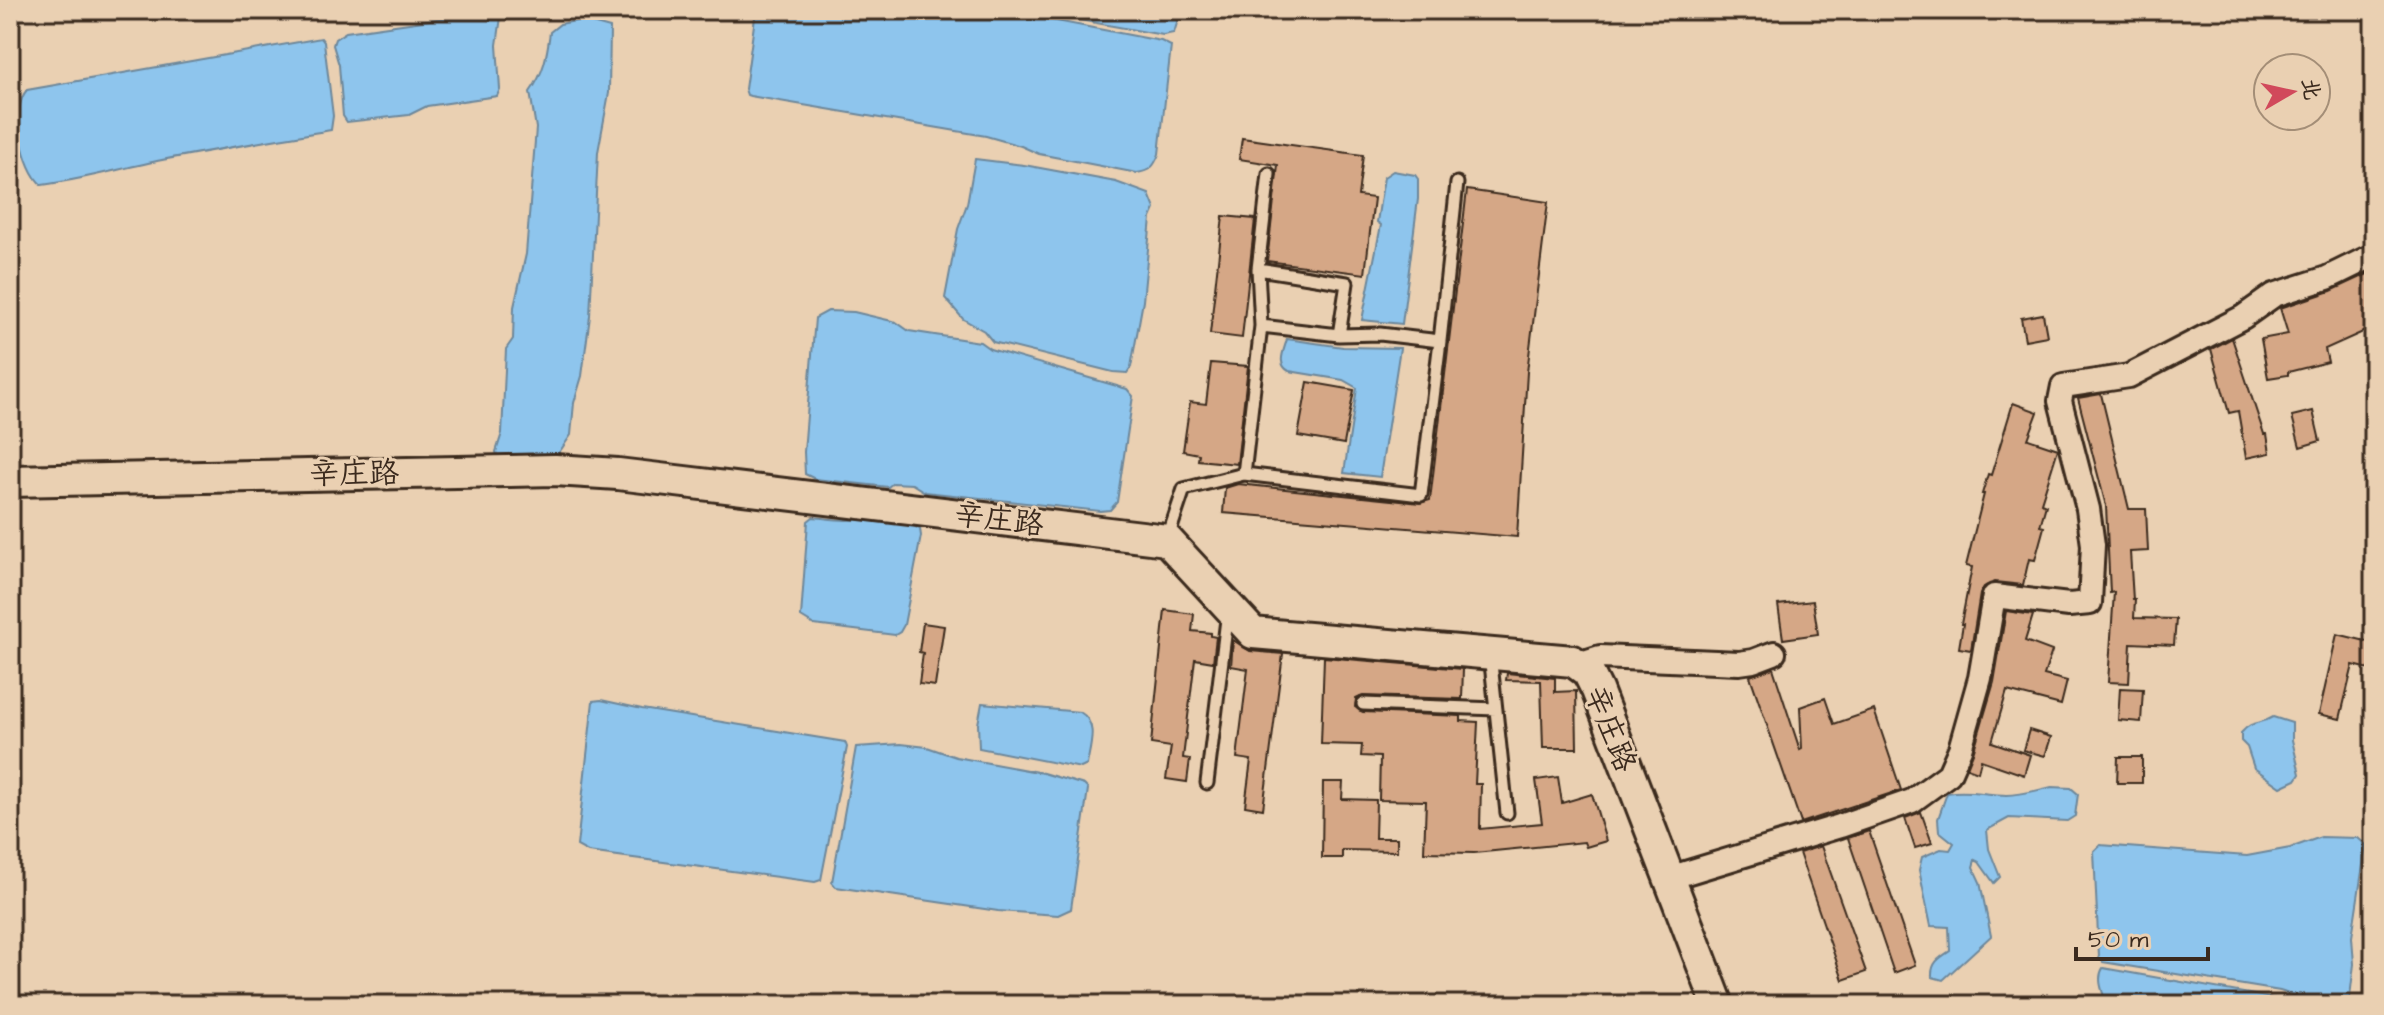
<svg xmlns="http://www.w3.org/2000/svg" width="2384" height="1015" viewBox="0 0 2384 1015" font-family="'Architects Daughter','LXGW WenKai TC',sans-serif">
<rect width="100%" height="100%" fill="#ead0b2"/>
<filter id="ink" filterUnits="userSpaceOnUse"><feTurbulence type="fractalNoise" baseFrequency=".0125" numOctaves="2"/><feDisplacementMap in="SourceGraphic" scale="16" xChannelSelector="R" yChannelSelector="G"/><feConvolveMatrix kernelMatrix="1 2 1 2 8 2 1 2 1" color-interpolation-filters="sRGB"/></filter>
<g filter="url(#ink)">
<path fill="#8ec5ed" stroke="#6d879a" stroke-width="2" d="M478 10H502L497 45 500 89 497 96 427 106 409 115 347 122 343 116 339 65 333 45 335 39 346 32 465 15Z
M756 10H999L1161 41 1171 46 1159 154C1154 167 1150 171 1137 173L1039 154 1021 146 986 136 750 96 747 95 745 89Z
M1024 10H1181L1174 33 1163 35Z
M581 20 610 28 609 93 598 152 590 316 582 376 574 403 571 435 558 454 500 461 496 452 502 433 506 349 513 339 514 307 526 254 536 128 530 92C544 73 547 55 550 32L560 24Z
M321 38 324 42 333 116 331 130C274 140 218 149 162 160 122 168 82 180 42 185 23 171 10 107 27 90Z
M975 159 1024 165 1116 182 1149 194 1155 209 1151 218 1143 301 1131 367 1127 373 1113 372 993 342 984 331 963 319 945 298 958 229 967 204Z
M1393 171 1415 175 1418 179V199L1402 324 1362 320 1381 225 1377 222 1384 177Z
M828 311 854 312 896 322 909 331 980 342 990 349 1127 389 1133 396 1117 502 1110 510 1100 511 925 492 912 484 893 483 888 487 815 479 805 474 804 452 815 318Z
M1287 339 1343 347 1400 348 1380 477 1344 473 1357 388 1343 380 1289 371C1276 364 1284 351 1287 339Z
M813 517C824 518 835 520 845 520 869 520 897 517 920 529L921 536 904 625 900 632 895 635 814 625 801 617 808 521Z
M601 700 642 709 845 742 847 747 821 880 815 882 588 852 577 846 593 701Z
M982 703 1080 712C1099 723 1090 746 1087 765L1081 768 979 748 978 724Z
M2273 717 2292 723V740L2300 774 2296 780 2281 787 2254 768 2247 747 2241 741V733C2253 719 2259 726 2273 717Z
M901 744 927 747 956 757 1043 773 1084 785 1088 789 1071 909 1058 915 998 911 836 887 832 882 856 747Z
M2052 787 2071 788 2078 794 2075 816 2067 821 2009 818 1987 830 1989 849 2000 877 1994 883 1979 862 1975 860 1973 867 1980 882 1991 936 1943 980 1932 977C1931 963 1939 958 1950 951L1949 927 1931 926 1919 870 1922 857 1941 849 1950 850 1954 843 1939 831 1938 819 1947 793C1968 789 1986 795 2007 795 2022 795 2037 790 2052 787Z
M2321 837 2358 838 2366 845 2352 937 2354 964 2349 1005H2322L2280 991 2103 962 2099 957 2094 851 2100 845 2247 856 2290 848Z
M2103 968 2311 1005H2107C2103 993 2096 979 2103 968Z"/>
<path fill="#d5a786" stroke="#3b2a1e" stroke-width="2" d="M1242 138 1363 155 1358 196 1374 198 1365 274 1267 261 1278 165 1239 159Z
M1467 190 1548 202 1527 372 1517 537 1223 513 1225 488 1238 484 1420 503 1430 500Z
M1223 216 1255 219 1242 338 1210 334Z
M2374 271V327L2325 349 2328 362 2288 372V375L2268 378 2261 339 2288 334 2280 308 2331 291Z
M2043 314 2047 336 2025 340 2021 318Z
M2232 338 2264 434H2267L2270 453 2246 458 2238 411 2229 413 2211 349Z
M1211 363 1248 366 1237 464 1198 460 1199 454 1183 451 1190 402 1206 404Z
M1308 382 1354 390 1344 444 1298 436Z
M2101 394 2129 509H2146L2148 551 2130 552 2133 600H2135L2134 618 2176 619 2174 645 2131 643 2129 683 2108 682 2114 592 2110 593 2106 506 2078 398Z
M2013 403 2038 412 2028 439 2058 449 2041 503 2046 505 2040 526 2044 527 2035 560 2029 559 2023 585 1995 582 1984 587 1980 594 1971 650 1959 648 1963 624H1961L1972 567 1966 566 1984 494H1982L1988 474 1991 475Z
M2313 411 2320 441 2300 447 2292 416Z
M1813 601 1818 634 1783 639 1778 605Z
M1165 610 1194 614 1192 631 1211 633V636L1216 637 1213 662 1195 659 1183 758 1190 759 1187 782 1166 779 1171 747 1151 744Z
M2006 611 2033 615 2025 641 2052 651 2044 675 2067 681 2061 705 2007 691 1992 742 2030 755 2024 775 1981 760 1978 772 1967 768 1973 753 1994 682Z
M923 623 944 626 935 686 919 684 923 653 919 652Z
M2337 634 2374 643V670L2353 665 2340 719 2319 714Z
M1233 640 1250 651 1283 654 1263 809 1245 806 1251 760 1237 758 1248 669 1231 666Z
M1324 657 1463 669 1462 699 1363 696 1356 699 1355 707 1363 712 1461 716V721L1478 722 1475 784H1481L1480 829 1542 823 1536 780 1558 777 1562 803 1592 794 1606 841 1586 847 1584 842 1474 853 1424 852 1426 801 1379 800 1380 757 1361 756 1362 745 1321 744Z
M1773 668 1800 750 1802 749 1800 707 1825 698 1834 724 1874 710 1901 790 1801 823 1750 676Z
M1507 673 1555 678V692L1576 691 1577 748H1543L1541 681 1506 680Z
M2120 688 2143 689 2141 722 2118 720Z
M2029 730 2051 737 2045 756 2023 750Z
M2118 757H2142V783H2117Z
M1323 782H1343L1342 799 1376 800 1375 838H1397V851L1342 850V858H1322Z
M1921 812 1932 843 1915 848 1905 818Z
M1869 831 1915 965 1894 973 1848 838Z
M1821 846 1866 972 1843 980 1799 853Z"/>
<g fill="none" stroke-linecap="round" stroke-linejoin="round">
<defs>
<path id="lane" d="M1258 269 1347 283 1339 335
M1261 326 1339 335 1380 334 1440 341
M1244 474 1261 326 1258 269 1269 174
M1167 540 1184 489 1244 474 1421 495 1440 341 1457 183
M1490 654 1507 813
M1363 704 1496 709
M1207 783 1228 611"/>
<path id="street" d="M1578 664 1600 657 1739 663 1753 661 1774 653
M1669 878 1840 826 1912 801 1949 774 1960 749 1980 678 1994 596 2069 605 2090 603 2093 545 2088 509 2060 401 2063 386 2129 376 2243 317 2274 295 2327 278 2374 255"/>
<path id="secondary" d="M10 481 555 470 618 474 1167 540 1253 633 1573 661 1588 672 1597 690 1718 1005"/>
</defs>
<use href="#lane" stroke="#3b2a1e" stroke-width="17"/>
<use href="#street" stroke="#3b2a1e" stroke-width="28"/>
<use href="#secondary" stroke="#3b2a1e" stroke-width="36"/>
<use href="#lane" stroke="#ead0b2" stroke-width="11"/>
<use href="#street" stroke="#ead0b2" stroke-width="22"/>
<use href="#secondary" stroke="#ead0b2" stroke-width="30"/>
</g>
</g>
<g text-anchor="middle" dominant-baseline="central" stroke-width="6" stroke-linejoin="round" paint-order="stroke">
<g font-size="30" fill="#3b2a1e" stroke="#ead0b2">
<text transform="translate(354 474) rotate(-1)">辛庄路</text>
<text transform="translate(999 520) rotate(7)">辛庄路</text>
<text transform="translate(1610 729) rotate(68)">辛庄路</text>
</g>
</g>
<rect width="2384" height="1015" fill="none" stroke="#ead0b2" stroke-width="40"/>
<rect x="20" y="20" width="2344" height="975" fill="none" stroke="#3b2a1e" stroke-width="3" filter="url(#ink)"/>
<g transform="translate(2292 92) rotate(81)"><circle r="38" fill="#ead0b2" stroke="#a48e77" stroke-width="2"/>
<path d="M0-6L14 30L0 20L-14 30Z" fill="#d1495b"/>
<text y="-12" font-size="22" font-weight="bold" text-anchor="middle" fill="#3b2a1e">北</text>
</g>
<path d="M2076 947v12h132v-12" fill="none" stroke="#3b2a1e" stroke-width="4"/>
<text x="2088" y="947" font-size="24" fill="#3b2a1e" stroke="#ead0b2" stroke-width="6" paint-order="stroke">50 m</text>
</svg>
